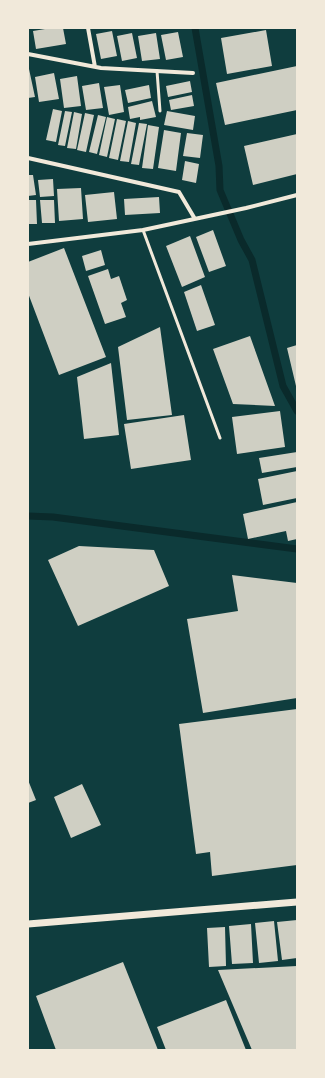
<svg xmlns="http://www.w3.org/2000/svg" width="325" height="1078" viewBox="0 0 325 1078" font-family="Roboto,sans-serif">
<rect width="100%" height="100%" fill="#0f3d3e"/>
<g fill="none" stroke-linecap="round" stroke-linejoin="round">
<path stroke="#0a2a2b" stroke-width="7" d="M195 28 219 166 220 190 241 240 252 260 283 386 297 411
M28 516 53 517 297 549"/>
</g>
<path fill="#cfcfc3" d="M51 28H63L66 44 36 49 33 31Z
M266 30 272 66 227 74 221 38Z
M112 31 117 56 101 59 96 34Z
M178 32 183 57 166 60 161 35Z
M132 33 137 58 122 61 117 36Z
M156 33 160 59 142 61 138 36Z
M297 66V110L225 125 216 83Z
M28 69H29L35 97 28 98Z
M54 73 59 99 39 102 35 77Z
M77 76 81 106 64 108 60 79Z
M190 81 192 92 168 97 166 86Z
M99 83 103 108 86 110 82 86Z
M120 85 124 112 109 115 104 87Z
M149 85 151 98 128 103 125 90Z
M192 95 194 106 171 110 169 100Z
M152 101 156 117 140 120V117L130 119 128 107Z
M53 109 62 111 56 142 46 140Z
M65 111 72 112 65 146 58 145Z
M167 111 195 116 193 130 164 125Z
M74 112 82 114 76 149 67 148Z
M85 113 94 115 86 152 77 150Z
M98 115 106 117 97 154 89 152Z
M107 117 115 119 107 157 99 155Z
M117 119 126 121 118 160 109 158Z
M128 121 136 123 129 162 120 161Z
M139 123 147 124 139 165 131 164Z
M148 125 159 127 153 169 142 168Z
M164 130 181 133 176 171 158 168Z
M187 133 203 135 200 158 183 156Z
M297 134V174L253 185 244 146Z
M185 161 199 164 196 183 182 180Z
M28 175H33L36 195 28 196Z
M53 179 54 196 40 197 38 180Z
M81 188 83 219 59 221 57 189Z
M114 192 117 219 88 222 85 195Z
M159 197 160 213 125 215 124 199Z
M28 200H36L37 224H28Z
M40 200H54L55 223H42Z
M213 230 226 266 209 272 196 237Z
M190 236 205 277 182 287 166 246Z
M64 248 106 357 59 375 28 293V262Z
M101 250 105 265 86 271 82 256Z
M108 269 111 279 119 276 127 300 121 303 126 317 105 324 88 276Z
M201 285 215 325 197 331 184 292Z
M160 327 172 415 127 420 118 347Z
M250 336 275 406 233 404 213 349Z
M297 345V386H296L287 348Z
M111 363 119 435 84 439 77 377Z
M280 411 285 447 237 454 232 417Z
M184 415 191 460 131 469 124 424Z
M297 452V467L262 473 259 458Z
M297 471V498L263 505 258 479Z
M297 502V539L288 541 286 531 248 539 243 514Z
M79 546 154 550 169 586 78 626 48 560Z
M232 575 297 583V698L203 713 187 619 238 611Z
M297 709V865L212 876 210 852 196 854 179 724Z
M28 780 36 800 28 803Z
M82 784 101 825 71 838 54 797Z
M297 920V958L282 960 277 922Z
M274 921 278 961 259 963 255 923Z
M251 924 253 963 232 964 229 926Z
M225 927 226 966 209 967 207 928Z
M123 962 158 1050H56L36 996Z
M297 966V1050H252L218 970Z
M226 1000 246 1050H166L157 1027Z"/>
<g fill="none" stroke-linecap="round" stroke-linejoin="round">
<path stroke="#f1e9da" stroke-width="3" d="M157 71 160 111
M143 230 220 438"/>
<path stroke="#f1e9da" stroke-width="4" d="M88 28 95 67
M28 54 101 68 193 73
M28 158 179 192 195 219
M28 244 143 230 246 208 297 195"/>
<path stroke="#f1e9da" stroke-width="7" d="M28 924 297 902"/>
</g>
<rect width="325" height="1078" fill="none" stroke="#f1e9da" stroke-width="58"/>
</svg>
